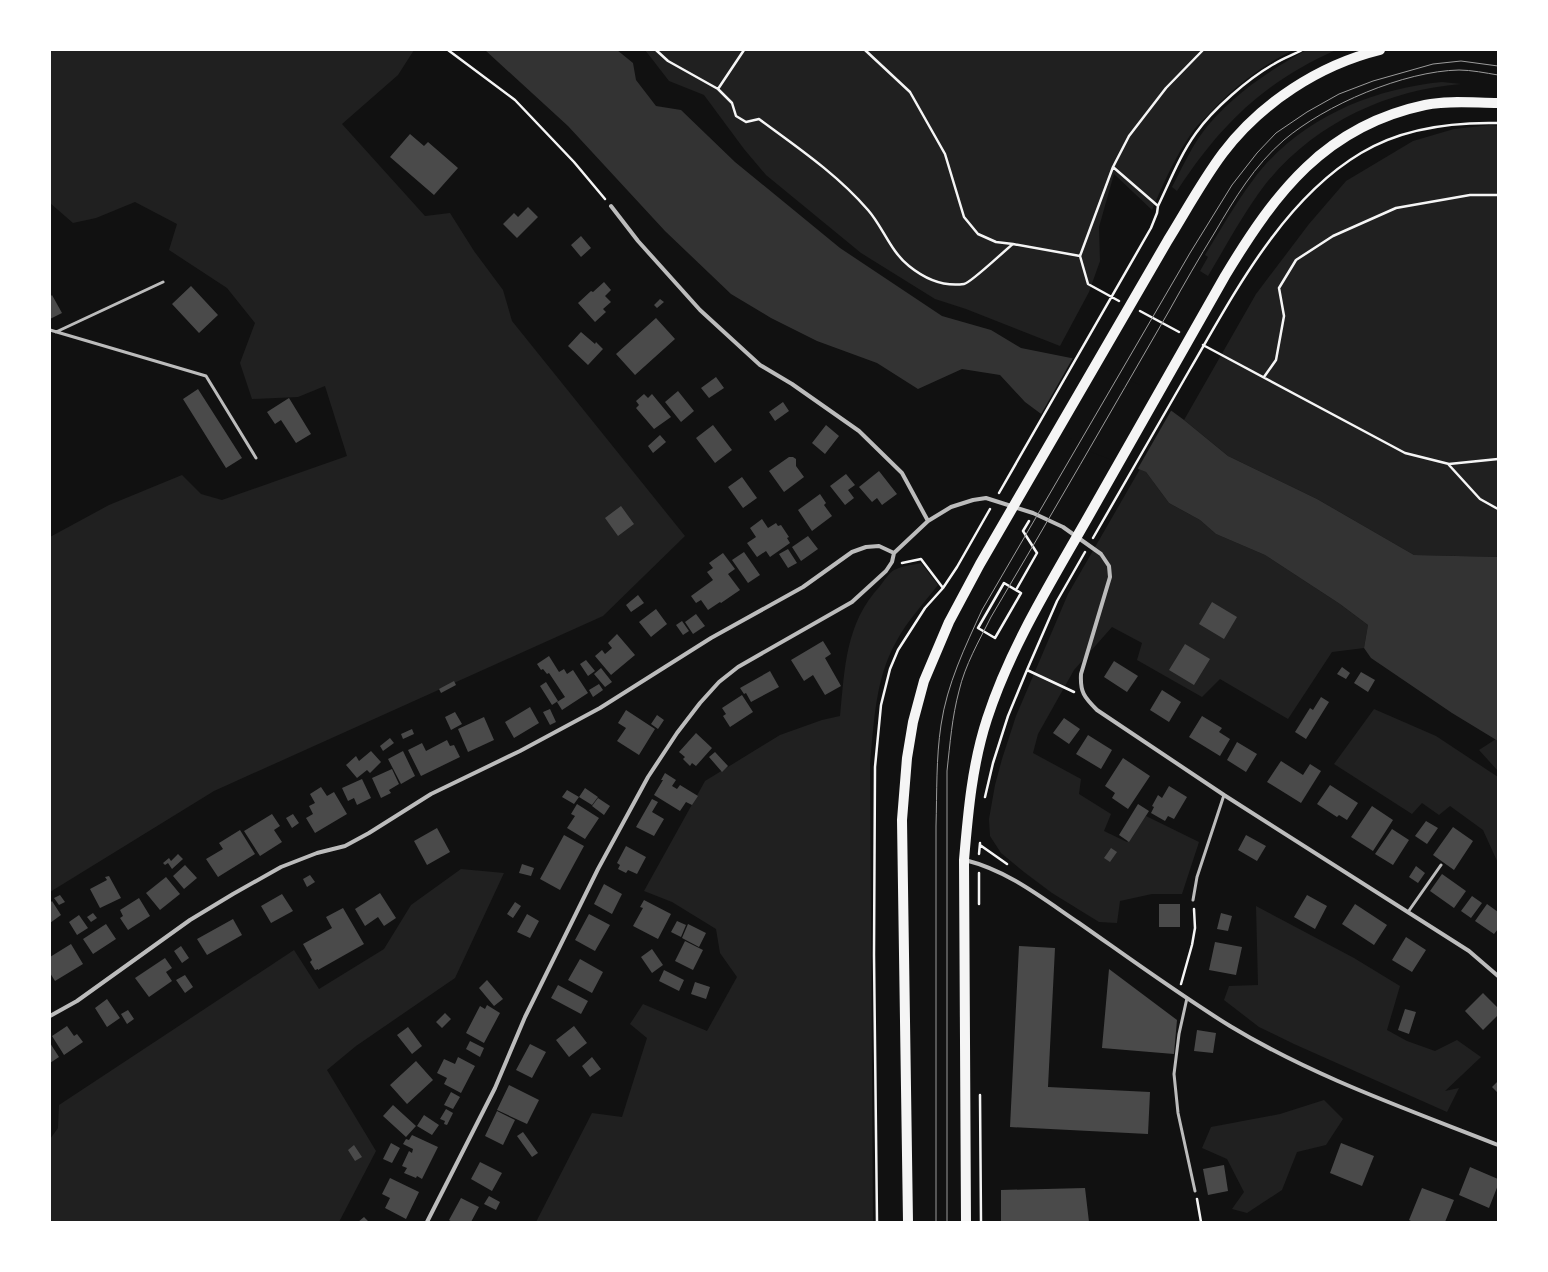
<svg xmlns="http://www.w3.org/2000/svg" width="1548" height="1272" viewBox="0 0 1548 1272" font-family="Lato,sans-serif">
<rect width="100%" height="100%" fill="#111"/>
<path fill="#202020" d="M50 50H414L398 75 342 124 425 216 450 213 474 251 503 290 512 321 685 536 603 616 214 791 50 892V537L109 505 182 475 201 494 222 500 347 456 325 386 298 397 252 399 240 363 255 323 227 288 169 250 177 224 135 202 96 218 73 223 50 203Z
M645 50H1293C1261 66 1232 88 1208 115 1203 120 1197 125 1193 131 1176 155 1164 182 1152 210L1114 174 1099 227 1100 261 1089 292 1060 346 966 309 935 299 861 253 766 175 744 149 704 95 669 81Z
M1306 50H1336C1264 82 1220 125 1177 191L1172 187C1181 170 1189 152 1200 136 1226 99 1267 72 1306 50Z
M1442 82 1461 84C1385 90 1312 125 1264 186 1243 214 1226 246 1208 276L1200 271 1208 257 1205 255C1221 229 1235 204 1253 180 1297 120 1370 89 1442 82Z
M1491 125 1498 126V557L1414 555 1317 499 1228 456 1184 420 1256 294 1309 224 1346 181 1413 141 1454 129Z
M1140 469 1146 472 1169 503 1200 520 1216 534 1265 555 1340 604 1368 625 1364 648 1332 652 1288 719 1220 679 1202 697 1137 660 1142 643 1112 627 1074 670 1038 734 1033 753 1081 779 1079 794 1111 814 1104 831 1127 842 1146 816 1199 842 1182 894H1152L1120 901 1117 923 1099 922 1052 893 1024 872 1001 853 990 836 989 819 995 785 1002 759 1016 716 1068 594Z
M921 563 938 585C924 603 907 621 896 642 875 679 874 723 870 764L873 1222H536L592 1113 622 1117 647 1038 630 1024 643 1004 707 1031 737 977 720 953 716 929 672 902 644 891 705 781 780 735 822 720 840 716C845 668 845 624 880 586 884 581 889 573 894 570 902 566 912 565 921 563Z
M1374 709 1436 736 1498 777V863L1483 830 1450 806 1439 815 1422 803 1412 814 1334 764Z
M1496 739 1498 741V771L1479 750Z
M461 869 504 873 455 978 356 1046 327 1070 376 1151 339 1222H50V1139L58 1128 59 1105 294 950 319 989 384 949 411 905Z
M1256 906 1354 958 1400 986 1387 1030 1407 1041 1435 1051 1457 1040 1481 1057 1445 1091 1459 1088 1447 1112 1294 1044 1259 1027 1224 1000 1229 986 1258 985Z
M1324 1100 1343 1119 1326 1145 1297 1152 1282 1190 1247 1213 1232 1209 1244 1192 1227 1159 1202 1148 1211 1127 1280 1114Z"/>
<path fill="#333" d="M485 50H617L633 63 636 80 656 106 681 110 735 162 840 248 942 316 991 330 1021 348 1081 360 1139 387 1184 420 1228 456 1317 499 1414 555 1498 557V741L1452 713 1371 658 1364 648 1368 625 1340 604 1265 555 1216 534 1200 520 1169 503 1146 472 1087 448 1025 402 1000 375 962 369 918 389 877 363 817 341 771 318 731 294 665 231 568 126Z"/>
<path fill="#111" d="M1074 356 1082 358 1140 385 1172 409 1137 470 1086 450 1040 416Z"/>
<path fill="#4a4a4a" d="M410 134 424 146 428 142 458 168 434 195 390 157Z
M528 207 538 217 517 238 503 224 514 213 518 217Z
M581 236 591 248 581 257 571 245Z
M604 282 611 290 605 296 611 302 603 309 606 312 595 322 578 303 591 291 593 292Z
M191 286 218 315 199 333 172 304Z
M52 295 62 313 50 319V297Z
M660 299 664 302 657 308 654 305Z
M656 318 675 339 635 375 616 354Z
M581 332 595 344 596 342 603 349 588 365 568 346Z
M716 377 724 388 709 398 701 388Z
M198 389 242 458 226 468 183 399Z
M678 391 694 411 681 422 665 402Z
M644 394 648 398 652 394 671 417 654 429 636 408 639 405 636 401Z
M289 398 311 434 296 443 281 420 275 424 267 412Z
M783 402 789 411 775 421 769 412Z
M713 425 732 450 715 463 696 438Z
M826 425 839 436 825 454 812 443Z
M660 435 666 442 653 453 648 446Z
M789 457H793L796 459V466L804 477 784 492 769 471Z
M879 471 897 494 882 505 877 498 872 502 859 487Z
M846 474 855 485 848 490 854 498 845 505 830 486Z
M742 477 757 498 743 508 728 487Z
M820 494 826 503 824 505 832 516 812 531 798 510Z
M621 506 634 524 618 536 605 518Z
M762 519 768 528 776 523 778 526 781 525 789 537 787 538 790 543 770 557 766 551 757 557 747 543 756 537 750 528Z
M808 536 818 549 801 561 792 547Z
M788 549 797 563 788 568 779 554Z
M744 552 760 575 748 583 732 560Z
M723 553 735 569 728 574 740 590 721 603 720 602 708 610 701 600 696 603 691 596 713 580 707 572 713 568 709 563Z
M638 595 644 603 631 612 626 605Z
M1212 602 1237 617 1224 639 1199 624Z
M656 609 667 624 651 637 639 622Z
M696 614 705 626 693 634 685 622Z
M682 621 689 631 683 635 676 625Z
M617 634 635 655 611 675 595 656 602 650 605 654 612 648 608 643Z
M823 641 831 654 825 658 841 686 825 695 813 675 804 681 791 660Z
M1185 644 1210 659 1194 685 1169 670Z
M549 656 559 672 564 669 567 674 573 670 588 693 562 710 557 702 565 697 549 673 547 674 543 669 541 670 537 664Z
M586 660 595 671 588 676 580 664Z
M1114 661 1138 676 1127 692 1104 677Z
M1342 667 1350 673 1346 679 1337 674Z
M601 668 612 682 605 687 594 674Z
M770 671 779 687 751 702 746 693 744 694 740 688Z
M1361 672 1375 680 1368 692 1354 683Z
M454 681 456 685 441 693 439 689Z
M546 682 558 701 552 705 540 686Z
M599 684 603 690 593 697 589 690Z
M1162 690 1181 702 1169 722 1150 710Z
M742 695 753 712 730 727 723 716 726 714 722 708Z
M1321 697 1329 702 1306 739 1295 732 1310 708 1313 710Z
M530 707 539 723 514 738 505 722Z
M550 709 556 722 550 725 543 712Z
M626 710 655 729 639 755 617 741 626 728 618 723Z
M455 712 462 724 451 730 445 717Z
M657 715 664 720 658 729 651 724Z
M1202 716 1222 728 1219 732 1230 739 1220 756 1189 737Z
M484 717 494 740 468 752 458 729Z
M1064 718 1080 729 1069 744 1053 733Z
M412 729 414 734 403 739 401 734Z
M696 733 712 748 696 766 692 763 690 766 683 759 685 757 679 752Z
M1088 735 1112 750 1101 769 1076 754Z
M390 738 394 743 383 751 380 746Z
M447 740 450 746 454 745 460 757 421 776 408 750 422 743 426 751Z
M1237 742 1257 754 1246 772 1227 760Z
M371 751 381 762 370 773 367 770 357 778 346 765 356 756 359 761Z
M403 751 415 776 401 784 388 759Z
M715 752 728 766 722 772 709 757Z
M1123 758 1150 776 1128 809 1112 798 1115 793 1105 786Z
M1281 761 1303 775 1310 764 1321 771 1301 803 1267 782Z
M392 769 399 784 389 790 391 793 381 798 372 778Z
M665 773 676 780 672 786 677 789 680 785 698 796 692 805 686 802 680 811 654 795 663 780H661Z
M362 779 371 798 357 805 354 798 348 801 342 788Z
M1330 785 1358 803 1347 820 1339 815 1337 817 1317 804Z
M1169 786 1187 797 1174 819 1168 816 1165 821 1151 813 1154 807 1152 806 1158 795 1162 798Z
M321 787 327 796 334 792 347 814 315 833 306 818 313 814 309 806 315 803 310 794Z
M585 788 598 797 592 805 579 797Z
M567 790 579 797 574 804 562 797Z
M598 798 610 806 604 815 592 806Z
M652 799 658 802 652 812 664 819 654 836 636 827Z
M577 804 599 818 585 839 567 828 575 816 571 814Z
M1138 804 1149 811 1129 842 1119 835Z
M1372 806 1393 820 1373 851 1351 837Z
M272 814 280 826 274 830 282 842 260 856 244 831Z
M293 814 299 823 292 828 286 818Z
M1426 821 1438 828 1427 844 1415 836Z
M1453 827 1473 841 1454 870 1433 855Z
M437 828 450 852 427 865 414 841Z
M1392 829 1409 840 1393 865 1375 854Z
M240 830 255 854 218 877 206 859 223 849 219 843Z
M564 835 584 846 560 890 540 879Z
M1246 835 1266 846 1257 861 1238 850Z
M626 846 646 857 637 874 628 870 626 873 618 869 620 865 617 863Z
M1111 848 1117 852 1110 862 1104 858Z
M178 854 183 859 172 869 168 863 165 865 163 863 169 858 171 861Z
M522 864 534 868 531 876 519 873Z
M185 865 197 878 184 889 173 876Z
M1416 866 1425 873 1418 883 1409 877Z
M1442 874 1466 891 1454 908 1430 891Z
M310 875 315 882 307 887 303 879Z
M109 876 121 898 100 908 90 889 107 880 105 877Z
M166 877 180 894 160 910 146 893Z
M604 884 622 894 612 914 594 904Z
M380 893 396 918 384 926 378 917 365 926 355 909Z
M282 894 293 911 271 923 261 906Z
M60 895 65 902 59 905 54 898Z
M1307 895 1327 906 1315 929 1294 917Z
M1472 896 1482 903 1471 918 1461 911Z
M139 898 150 916 128 930 120 918 123 916 120 910Z
M644 900 671 914 658 939 633 926 643 908 640 907Z
M52 901 61 915 50 923V903Z
M515 902 521 906 513 918 507 914Z
M1159 904H1180V927H1159Z
M1355 904 1387 925 1374 945 1342 924Z
M1487 904 1498 912V929L1494 934 1475 921Z
M343 908 364 944 318 970V969L315 970 310 962 312 960 303 944 332 928 326 917Z
M93 913 97 918 91 922 87 917Z
M1221 913 1232 916 1228 931 1217 929Z
M527 914 539 921 530 938 517 932Z
M589 914 610 925 595 951 575 940Z
M79 915 88 928 77 935 69 922Z
M233 919 242 935 207 955 197 939Z
M677 921 686 925 681 937 671 932Z
M106 924 116 939 93 954 83 939Z
M688 924 706 933 699 947 682 938Z
M1406 937 1426 950 1412 972 1392 960Z
M685 941 703 950 693 970 675 961Z
M1215 942 1242 947 1236 975 1209 970Z
M71 944 83 964 55 981 50 973V957Z
M181 946 189 958 182 963 174 951Z
M1019 946 1055 948 1048 1087 1150 1092 1148 1134 1010 1127Z
M652 949 663 965 652 973 641 957Z
M165 958 172 968 166 972 172 981 149 997 135 978Z
M580 959 603 972 592 993 568 980Z
M1109 969 1177 1020 1174 1054 1102 1048Z
M664 970 684 980 679 991 659 981Z
M185 975 193 987 185 993 176 980Z
M487 980 503 999 494 1006 479 988Z
M695 982 710 987 706 999 691 994Z
M558 985 588 1001 581 1014 551 998Z
M1483 993 1498 1008V1015L1483 1030 1465 1011Z
M107 999 120 1018 107 1027 95 1008Z
M487 1005 500 1013 484 1043 466 1033 480 1006 485 1009Z
M1405 1009 1416 1012 1409 1034 1398 1030Z
M128 1010 134 1019 127 1024 121 1014Z
M445 1013 451 1019 442 1028 436 1022Z
M67 1026 74 1036 77 1034 83 1042 64 1055 52 1036Z
M574 1026 587 1043 569 1057 556 1040Z
M408 1027 422 1046 412 1054 397 1035Z
M1197 1030 1216 1033 1213 1053 1194 1051Z
M470 1041 484 1048 480 1057 466 1049Z
M50 1043 59 1057 50 1063Z
M530 1044 546 1052 532 1078 516 1070Z
M458 1057 475 1066 461 1093 444 1084 447 1078 437 1073 444 1059 455 1064Z
M592 1057 601 1069 590 1077 582 1066Z
M416 1061 433 1080 407 1104 390 1085Z
M1498 1081V1093L1492 1087Z
M509 1085 539 1100 527 1124 497 1110Z
M451 1092 460 1097 453 1109 444 1105Z
M393 1105 416 1126 406 1137 383 1116Z
M446 1109 453 1113 447 1125 444 1124 445 1121 440 1119Z
M497 1111 515 1120 503 1145 485 1136Z
M424 1115 439 1125 432 1135 417 1126Z
M523 1132 538 1153 532 1157 517 1136Z
M412 1135 438 1147 422 1179 417 1176 416 1178 404 1173 407 1168 402 1166 409 1151 412 1153 413 1149 403 1144 406 1139 409 1140Z
M391 1143 400 1148 392 1163 383 1159Z
M1341 1143 1374 1156 1362 1186 1330 1173Z
M354 1145 362 1157 355 1161 348 1150Z
M480 1162 502 1173 492 1191 471 1179Z
M1224 1165 1228 1191 1208 1195 1203 1169Z
M1470 1167 1498 1179V1185L1489 1208 1459 1195Z
M390 1178 419 1192 406 1219 385 1208 390 1198 382 1194Z
M1085 1188 1089 1222H1001V1190Z
M1422 1188 1454 1200 1445 1222H1413L1409 1220Z
M489 1196 500 1202 496 1210 484 1204Z
M461 1198 479 1207 471 1222H452L449 1220Z
M364 1217 369 1222H358Z"/>
<g fill="none" stroke-linecap="round" stroke-linejoin="round">
<path stroke="#f5f5f5" stroke-width="2.5" d="M448 50 515 100 574 162 605 199
M656 50 668 61 718 89 732 103 736 116 746 122 759 119C797 147 837 174 868 210 883 227 890 251 909 266 925 279 943 287 964 284 971 283 1005 250 1013 244L1080 256
M865 50 910 92 945 154 964 217 978 234 996 242 1013 244
M718 89 744 50
M1113 167 1158 206
M1119 301 1088 284 1080 256 1113 167 1129 136 1166 88 1203 50
M1140 311 1179 332
M1203 345 1405 453 1449 464 1498 459
M1264 377 1276 360 1284 316 1279 288 1296 260 1333 236 1396 208 1470 195H1498
M1449 465 1480 499 1498 509
M999 493 1151 228 1157 213 1158 206C1170 181 1180 155 1196 133 1213 109 1249 78 1274 64 1283 58 1293 55 1302 50
M1093 538C1125 482 1157 427 1189 371 1234 294 1282 200 1361 153 1402 128 1451 122 1498 123
M902 563 921 559 943 588
M1004 583 1021 593 995 638 978 628Z
M1016 590 1037 553 1023 531 1029 521
M1027 670 1074 692
M985 797 993 763 1008 716 1027 670 1057 601 1085 552
M980 845 1007 864
M979 854 980 843
M979 904V873
M1181 984 1192 945 1195 928 1194 909
M980 1095 981 1222
M1197 1199 1201 1222
M877 1222 874 955 875 767 881 705 890 669 898 650 925 608 943 588 957 567 990 509"/>
<path stroke="#bcbcbc" stroke-width="3" d="M50 330 206 376 256 458
M56 332 163 282
M1193 900 1197 877 1224 795
M1408 912 1441 865
M1187 998 1179 1034 1174 1074 1178 1113 1195 1191"/>
<path stroke="#bcbcbc" stroke-width="4" d="M611 206 638 241 700 310 760 365 792 384 859 431 902 473 928 521
M894 553 928 521 951 507 973 500 986 498 1033 513 1063 527 1101 554 1109 566 1110 577 1081 674C1080 692 1084 697 1097 710L1224 795 1469 951 1498 976
M965 860C1009 871 1042 898 1079 923 1129 958 1178 994 1230 1026 1314 1077 1407 1109 1498 1145
M50 1016 77 1001 190 920 233 894 281 867 317 853 345 846 369 833 431 794 520 751 600 708 711 638 803 587 852 552 866 547 879 546 894 553
M427 1222 495 1088 525 1017 598 869 648 777 677 733 700 703 719 682 738 667 852 602 886 571 892 562 894 553"/>
<path stroke="#f5f5f5" stroke-width="10" d="M908 1222 902 820 907 758 913 722 924 681 949 622 980 564 1168 240C1186 211 1202 181 1223 153 1261 103 1319 65 1380 50
M966 1222 964 860C968 813 972 765 987 719 1010 648 1050 584 1087 519 1133 438 1179 357 1225 276 1275 193 1325 126 1425 105 1448 100 1475 103 1498 103"/>
<path stroke="#9a9a9a" stroke-width="1" d="M936 1222V826C937 792 936 758 941 725 947 684 965 647 982 610L1190 253 1232 185 1257 153 1276 133 1307 112 1339 94 1373 81 1433 64 1461 61 1498 66
M947 1222V771C950 744 952 717 959 691 965 665 979 641 991 617 1051 516 1110 413 1169 311 1184 284 1199 258 1215 232 1235 198 1254 166 1284 140 1325 105 1404 71 1459 70 1471 70 1486 73 1498 75"/>
</g>
<rect width="1548" height="1272" fill="none" stroke="#ffffff" stroke-width="102"/>
</svg>
